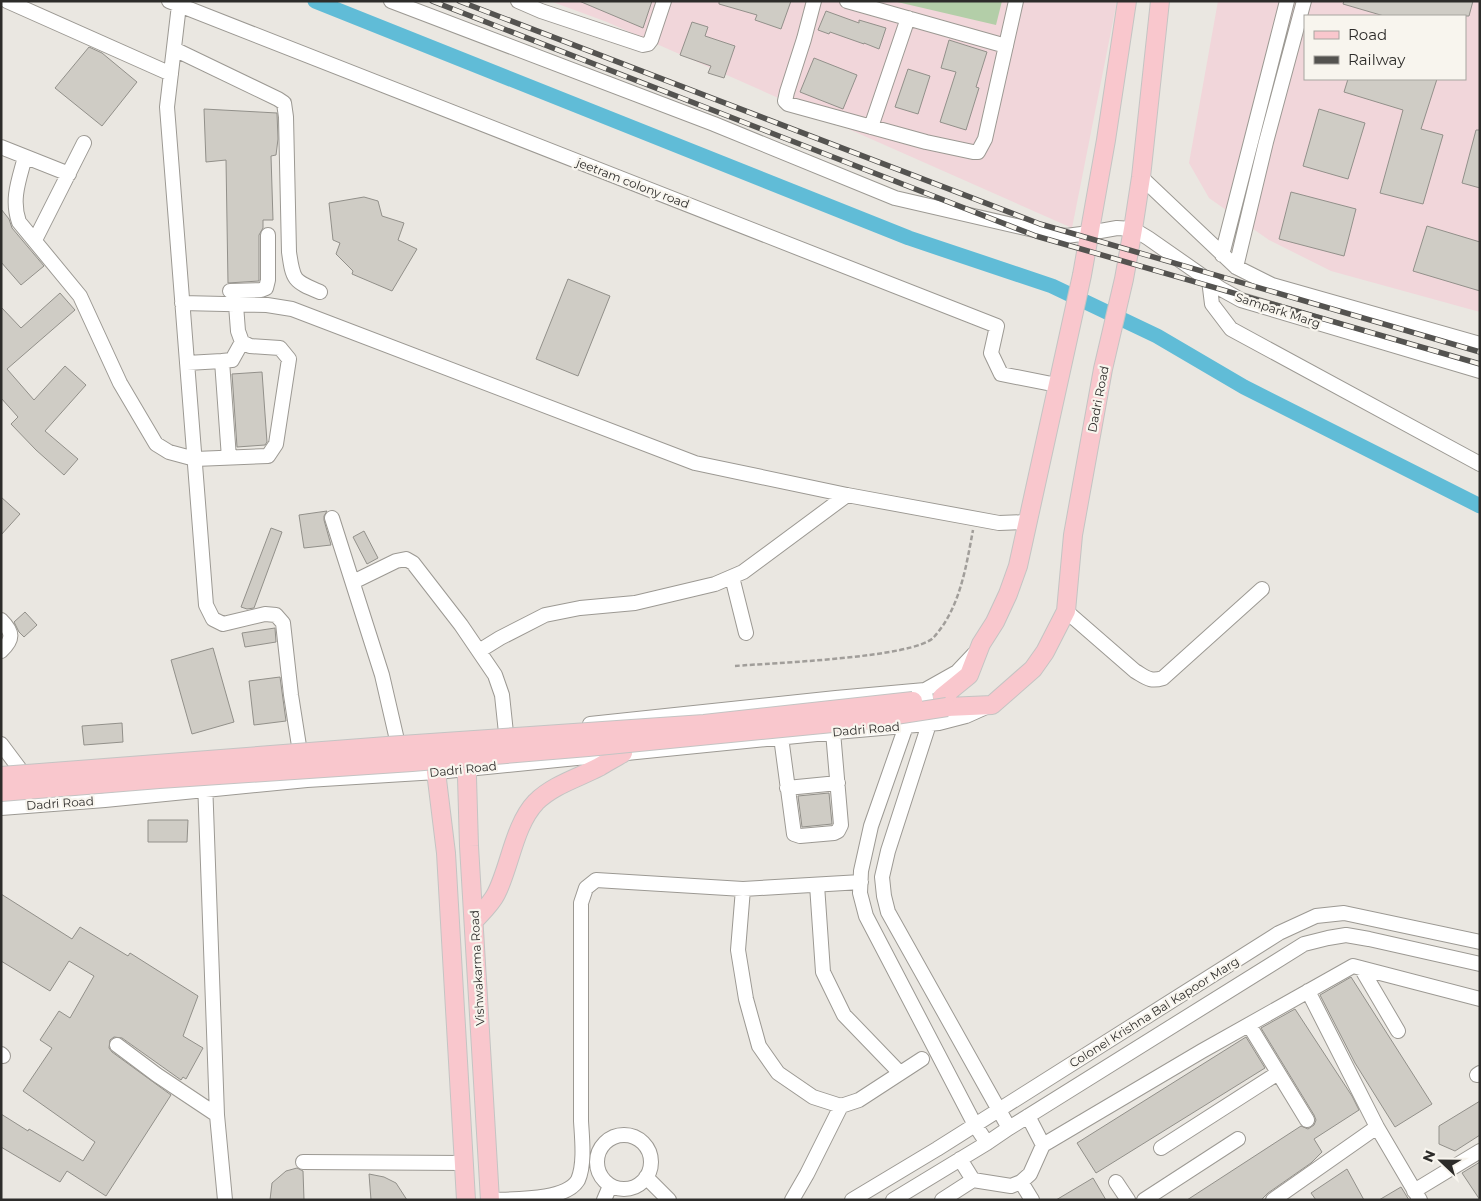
<svg xmlns="http://www.w3.org/2000/svg" width="1481" height="1201" viewBox="0 0 1481 1201" font-family="Montserrat,sans-serif">
<rect width="100%" height="100%" fill="#eae7e1"/>
<path fill="#f1d6da" fill-rule="evenodd" d="M550 1H1117L1072 228 607 22Z
M1218 1H1480V312L1331 271 1269 240 1209 198 1189 163ZM1305 16H1465V79H1305Z"/>
<path fill="#b3cea8" d="M893 1H1002L996 25Z"/>
<g fill="none" stroke-linecap="round" stroke-linejoin="round">
<path stroke="#60bcd7" stroke-width="15" d="M315 1 909 238 1052 286 1157 336 1244 387 1480 506"/>
</g>
<path fill="#cfccc5" stroke="#92908a" d="M579 1H652L643 28Z
M719 1H791L781 29 755 20 757 15 719 4Z
M1344 1H1473L1469 16H1384L1343 4Z
M826 11 859 23V20L886 28 879 49 864 43V44L830 32 829 34 818 30Z
M692 22 708 27 705 36 735 46 724 78 708 73 711 66 680 55Z
M949 40 987 52 976 87 979 88 966 130 940 122 956 72 941 68Z
M89 47 102 53 137 82 102 126 55 88Z
M814 58 857 75 843 109 800 92Z
M908 69 930 76 918 114 895 107Z
M1348 79H1437L1421 129 1443 135 1423 204 1380 193 1403 110 1344 92Z
M204 109 277 113 278 139 276 155 271 156 273 220H263V228L259 235V281L228 283 226 160 206 162Z
M1319 109 1365 123 1348 179 1303 166Z
M1476 130H1480V188L1462 183Z
M1291 192 1356 209 1344 256 1279 239Z
M364 197 378 201 382 216 404 223 398 240 417 249 392 291 352 274 353 271 336 254 340 243 333 240 329 203Z
M1 209 9 219 12 228 44 266 21 285 1 262Z
M1427 226 1480 242V291L1413 271Z
M568 279 610 296 578 376 536 359Z
M60 293 75 310 7 369 34 400 65 366 86 385 45 431 78 459 64 475 36 450 11 424 18 417 1 398V307L21 328Z
M262 372 267 442 265 445 237 447 232 374Z
M1 497 20 514 1 535Z
M327 511 324 516V520L331 545 304 548 299 515Z
M271 528 282 532 254 608 247 609 241 607Z
M364 531 378 558 367 564 353 537Z
M25 612 37 625 24 637 19 632 14 622Z
M275 628 276 642 245 647 242 633Z
M213 648 234 722 192 734 171 660Z
M280 677 286 721 254 725 249 681Z
M122 723 123 742 84 745 82 726Z
M829 793 832 824 802 827 798 796Z
M148 820H188L187 842H148Z
M1 894 72 939 80 927 128 956 130 953 198 996 183 1036 203 1048 186 1079 183 1077 181 1080 122 1038 114 1037 110 1040 109 1048 112 1052 171 1095 106 1196 67 1171 60 1182 1 1147V1114L28 1131 29 1129 83 1161 95 1142 23 1091 52 1048 40 1040 59 1011 70 1018 94 976 69 961 50 991 1 961Z
M1351 977 1432 1104 1395 1127 1355 1063 1320 995Z
M1295 1009 1352 1096 1359 1110 1314 1139 1322 1152 1311 1163 1268 1193 1261 1200H1187L1301 1126 1308 1129 1314 1125 1316 1120 1314 1115 1261 1028Z
M1246 1037 1265 1068 1096 1173 1077 1143Z
M1480 1101V1135L1455 1151 1439 1144V1126Z
M1480 1162V1200L1462 1173Z
M297 1168 303 1171 304 1200H270L272 1183 286 1171Z
M1347 1169 1364 1200H1316L1311 1193Z
M369 1174 384 1177 396 1183 407 1200H371Z
M1093 1178 1106 1200H1056Z
M1401 1187 1409 1200H1379Z"/>
<g fill="none" stroke-linecap="round" stroke-linejoin="round">
<defs>
<path id="minor" d="M7 1 171 74
M169 1 997 326 991 353 1001 374 1057 385
M391 1 714 124 895 198 1047 233 1066 236 1089 233 1117 228 1133 229 1148 238 1221 289 1241 300 1480 371
M518 1 541 11 643 45 648 44 651 40 664 1
M814 1 804 39 787 92 785 101 788 104 926 142 973 152H978L985 139 1016 1
M847 1 1006 46
M179 5 167 107 206 605 213 619 223 624 265 614 276 615 283 623 291 695 299 746
M174 49 278 99 284 103 286 117 289 252C293 280 293 281 320 292
M871 127 908 18
M1 147 69 174
M25 157C19 180 11 199 19 222L80 296 120 383 156 444 169 452 195 459 268 456 276 444 289 359 280 348 250 346 242 342 238 331 236 305
M1141 177 1236 267 1272 285 1480 344
M35 240 84 143
M1222 255 1287 1
M1236 267 1266 142 1304 1
M1209 280 1212 304 1231 329 1480 464
M230 291 261 290 266 288 268 280V235
M182 303 267 305 292 309 695 463 847 495 999 523 1027 522
M187 363 222 361
M229 458 222 361 232 360 242 342
M332 518 382 675 397 740
M732 577 746 633
M353 582 396 561 406 559 413 563 461 625 495 675 502 695 506 733
M1066 611 1135 671C1147 678 1150 682 1163 678L1262 589
M1 620C13 632 14 639 1 651
M479 651 500 638 545 615 580 608 635 603 715 584 743 572 847 495
M925 690 929 724 888 851 882 877 884 896 888 912 1009 1128
M905 720 906 726 871 826 861 871 860 893 866 916 975 1125 987 1143
M590 724 836 698 925 690 957 672 974 654
M781 737 794 834 800 836 834 833 838 831 841 825 833 732
M1 744 19 768
M205 781 217 1115 225 1200
M787 788 838 783
M1 808 105 800 307 780 437 772 847 731 939 723 966 716 986 707
M817 885 823 972 844 1015 900 1073
M743 889 861 882
M1361 968 1398 1031
M1308 991 1377 1127 1420 1200
M1249 1025 1307 1120
M117 1045 157 1075 217 1115
M1 1054 3 1056
M1477 1075 1480 1073
M1028 1116 1043 1145
M597 1162a27 27 0 1 1 54 0a27 27 0 1 1-54 0Z
M1161 1148 1278 1073
M960 1159 973 1180 1011 1186 1021 1182 1030 1174 1043 1145 1202 1051 1353 966 1480 999
M303 1162 464 1163
M646 1177 669 1200
M1021 1182 1032 1200
M1116 1182 1128 1200
M1414 1191 1480 1151
M490 1200C514 1199 566 1201 578 1180 585 1164 582 1138 581 1121V903L586 888 596 880 743 889 738 950 746 999 759 1046 778 1073 813 1097 841 1106 859 1100 922 1059
M604 1200 610 1186
M792 1200 807 1174 841 1106
M852 1200 937 1149 1279 933 1316 916 1344 913 1480 942
M893 1200 987 1143 1009 1128 1304 944 1328 938 1346 935 1369 939 1480 964
M942 1200 973 1180
M1144 1200 1238 1139
M1273 1200 1377 1127"/>
<path id="major" d="M942 697 969 675 981 644 995 622 1008 594 1018 566 1082 275 1106 140 1127 1
M947 707 992 705 1033 669 1045 652 1066 611 1073 535 1103 369 1124 279 1133 229 1141 177 1160 1
M466 743 469 846 490 1200
M433 747 446 853 466 1200
M474 921C481 913 491 904 496 894 510 867 514 825 536 802 553 785 578 778 599 767 607 762 615 758 623 753"/>
</defs>
<use href="#minor" stroke="#9c9993" stroke-width="16"/>
<use href="#major" stroke="#c4c4c3" stroke-width="20"/>
<path stroke="#a19e9a" stroke-width="2.5" stroke-dasharray="5 2.5" stroke-linecap="butt" d="M735 666C769 663 916 658 934 637 960 608 966 567 973 530"/>
<use href="#minor" stroke="#fff" stroke-width="14"/>
<use href="#major" stroke="#f9c7cd" stroke-width="18"/>
<defs>
<path id="rail" d="M432 1 1036 236 1480 364
M459 1 1040 224 1480 352"/>
</defs>
<use href="#rail" stroke="#545350" stroke-width="5.5"/>
<use href="#rail" stroke="#f8f5ee" stroke-width="4" stroke-dasharray="11" stroke-linecap="butt"/>
<defs>
<path id="major-bridge" d="M1 776 387 746 704 724 913 701
M1 792 159 779 412 762 588 747 863 720 947 707"/>
</defs>
<use href="#major-bridge" stroke="#c4c4c3" stroke-width="20" stroke-linecap="butt"/>
<use href="#major-bridge" stroke="#f9c7cd" stroke-width="18"/>
</g>
<g text-anchor="middle" dominant-baseline="central" stroke-width="4.5" stroke-linejoin="round" paint-order="stroke">
<g font-size="12" fill="#2d2c2a" stroke="#f8f5ee">
<text transform="translate(633 183) rotate(21)">jeetram colony road</text>
<text transform="translate(1278 310) rotate(18)">Sampark Marg</text>
<text transform="translate(1098 399) rotate(-79)">Dadri Road</text>
<text transform="translate(866 729) rotate(-5)">Dadri Road</text>
<text transform="translate(463 769) rotate(-6)">Dadri Road</text>
<text transform="translate(60 803) rotate(-4)">Dadri Road</text>
<text transform="translate(477 968) rotate(-93)">Vishwakarma Road</text>
<text transform="translate(1154 1012) rotate(-32)">Colonel Krishna Bal Kapoor Marg</text>
</g>
</g>
<rect width="1481" height="1201" fill="none" stroke="#2d2c2a" stroke-width="5"/>
<rect x="1304" y="15" width="162" height="65" fill="#f8f5ee" stroke="#a7a5a0"/>
<rect x="1314" y="31" width="25" height="8" fill="#f9c7cd" stroke="#a7a5a0"/>
<text x="1348" y="40" font-size="15" fill="#2d2c2a">Road</text>
<rect x="1314" y="56" width="25" height="8" fill="#545350" stroke="#a7a5a0"/>
<text x="1348" y="65" font-size="15" fill="#2d2c2a">Railway</text>
<g transform="translate(1441 1161) rotate(292)" stroke="#f8f5ee" stroke-width="4" paint-order="stroke">
<path d="M0-4L9 19L0 12L-9 19Z" fill="#2d2c2a"/>
<text y="-8" font-size="14" font-weight="bold" text-anchor="middle" fill="#2d2c2a">N</text>
</g>
</svg>
